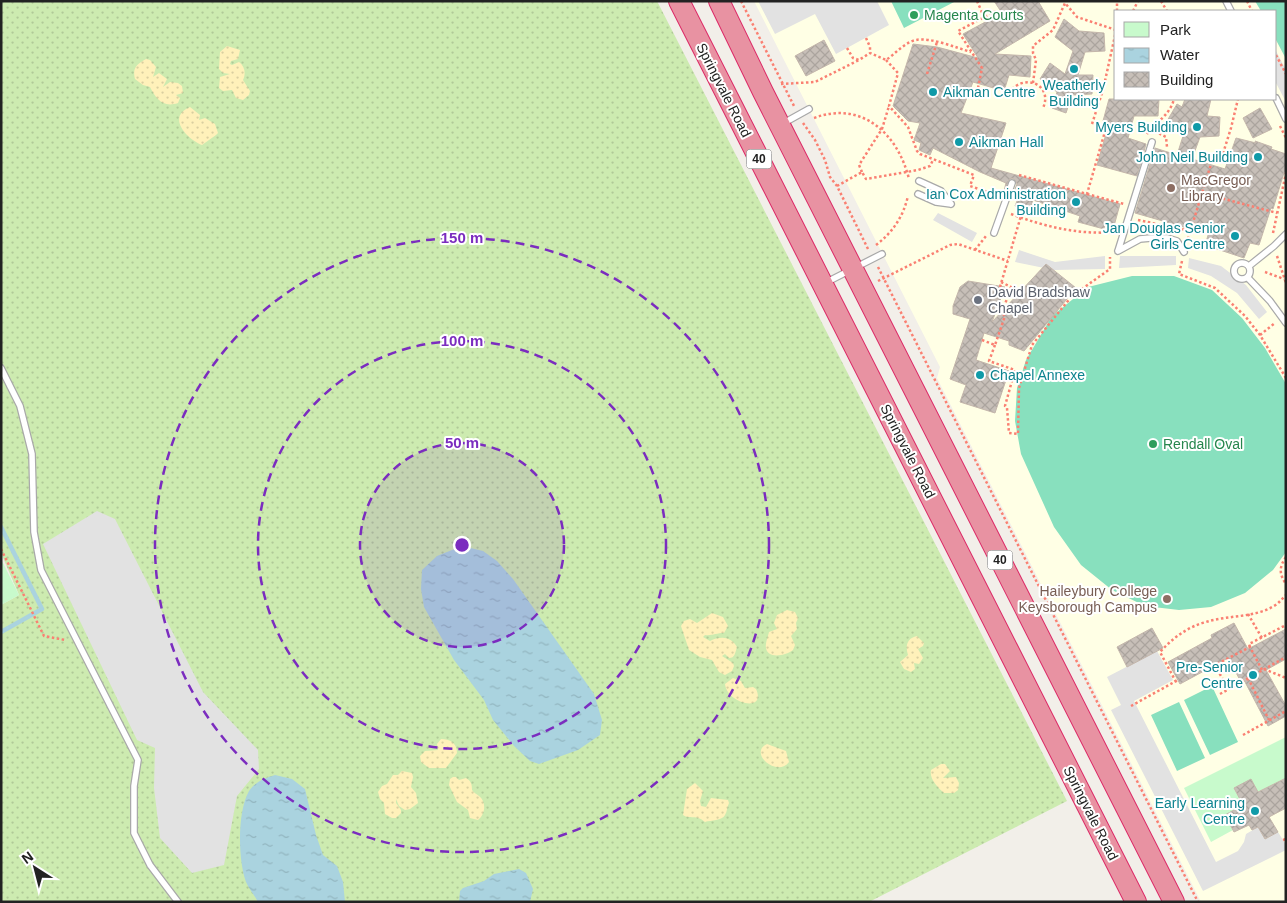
<svg xmlns="http://www.w3.org/2000/svg" width="1287" height="903" viewBox="0 0 1287 903" font-family="Helvetica,sans-serif">
<defs>
<pattern id="grass-dots" width="8" height="8" patternUnits="userSpaceOnUse" patternTransform="scale(1.25)"><rect width="8" height="8" fill="#cdebb0"/><path d="M2 2h.1M6 6h.1" fill="none" stroke="#b0c997" stroke-width="1.8" stroke-linecap="round"/></pattern>
<pattern id="sand-dots" width="8" height="8" patternUnits="userSpaceOnUse" patternTransform="scale(1.25)"><rect width="8" height="8" fill="#fff1ba"/><path d="M2 2h.1M6 6h.1" fill="none" stroke="#dacea0" stroke-width="1.8" stroke-linecap="round"/></pattern>
<pattern id="water-ripples" width="26" height="14" patternUnits="userSpaceOnUse" patternTransform="scale(1.25)"><rect width="26" height="14" fill="#aad3df"/><path d="M2 4q2-2 4 0t4 0M15 11q2-2 4 0t4 0" fill="none" stroke="#92b5bf"/></pattern>
<pattern id="building-cross-hatch" width="8" height="8" patternUnits="userSpaceOnUse" patternTransform="scale(1.25)"><rect width="8" height="8" fill="#c7bfb8"/><path d="M0 0l8 8M0 8l8-8" fill="none" stroke="#aba49e"/></pattern>
</defs>
<rect width="100%" height="100%" fill="#f2efe9"/>
<path fill="#ffffe5" fill-rule="evenodd" d="M754 1H1286V902H1201L937 378 940 367ZM1116 11H1276V99H1116Z"/>
<path fill="url(#grass-dots)" d="M1 1H657L1067 801 869 902H1V605L19 595 1 553Z"/>
<path fill="url(#sand-dots)" d="M227 46 240 50 238 59 231 61 230 64 232 65 239 62C245 66 246 74 243 80L250 91 249 95 243 100 236 98 232 90 223 91 219 88 220 77 230 74 223 73 219 69 220 52Z
M146 59 150 60 156 67 153 77 159 73 167 79 163 87 170 82 178 83 182 86 183 93 176 95 180 98 178 103C163 108 156 99 150 87L143 85 135 79C132 68 137 64 146 59Z
M190 107 200 115 199 120 205 118 215 124 218 133 216 135 202 145C187 139 166 117 190 107Z
M787 610 795 612 798 618 796 623 797 629 791 636 795 645 793 650C787 655 768 660 766 648 765 643 768 637 769 632L777 629 774 623 777 615Z
M712 613 723 617 728 626 724 633C716 633 712 636 705 635L703 637 710 641C720 636 731 636 737 647 735 653 735 658 729 658L725 654 722 656 733 663 734 666 732 671 725 675 719 672 712 660 700 657 689 650 681 626 684 621 690 619 697 623Z
M917 636 924 643 923 646 918 649 923 658 919 664 914 663 915 669 911 672 904 669 900 662 908 655C905 646 907 638 917 636Z
M733 678 741 681 745 688 753 687 756 689C767 713 727 704 725 684Z
M441 739C450 739 457 743 457 753L446 768H429L421 762 420 756 425 751 438 750 437 744Z
M767 744 786 751 789 762C777 778 748 753 767 744Z
M941 764H945L950 771 943 778 956 777 959 783 958 790 954 793H944C938 788 929 779 931 770Z
M402 771 412 773 413 777 411 787 416 793 418 803 410 809 405 810 399 806 396 799V803L401 810V813L396 818H392L385 814 384 803 380 799 378 792 382 786 387 784 393 775H398Z
M453 777H456L459 780 466 778C471 781 472 784 472 790 474 793 477 794 479 796 487 802 485 815 478 820L470 818 468 810 457 802 449 785 450 779Z
M695 783 703 791 700 801 701 806 706 807 711 798 728 800 729 803C727 807 727 812 725 815 722 821 711 820 705 822 696 814 690 820 683 815L687 789Z"/>
<path fill="#c8facc" d="M1 559 19 595 1 605Z
M1286 737V778L1258 792 1234 788 1243 805 1225 815 1233 830 1211 842 1184 788Z"/>
<path fill="#88e0be" d="M891 1H956L904 28Z
M1255 1H1286V59L1276 40V11H1261Z
M1132 276H1174L1212 290 1242 318 1265 348 1286 384V552L1273 570 1245 593 1211 607 1179 610 1145 606 1112 590 1081 565 1054 527 1021 454 1015 421 1017 388 1026 360 1052 316 1088 287Z
M1212 686 1238 742 1210 755 1184 700Z
M1179 702 1205 758 1177 771 1151 715Z"/>
<path fill="#e2e2e2" d="M758 1H877L889 25 836 54 815 14 775 34Z
M1276 51 1286 70V102L1276 83Z
M938 213 977 233 972 242 933 220Z
M1019 250 1055 262 1105 256V269L1054 270 1015 262Z
M1120 256H1176V265L1119 268Z
M1189 258 1221 266 1246 285 1267 312 1259 319 1237 293 1211 276 1188 268Z
M97 511 115 519 203 692 258 750 259 769 237 796 224 865 192 873 160 838 154 788 155 748 137 740 43 544Z
M1157 651 1173 680 1134 701 1216 862 1238 851 1244 842 1246 834 1258 827 1265 839 1278 832 1286 845V850L1203 891 1111 710 1121 705 1107 677Z"/>
<path fill="url(#water-ripples)" d="M462 546 483 551 497 561 513 579 594 694 602 720 600 735 578 750 539 764 530 761 514 746 493 720 484 700 454 660 424 607 421 589 422 570 437 556Z
M275 775 292 779 305 789 316 835 323 855 337 866 343 882 345 902H258C255 896 249 889 246 882 238 860 237 812 249 791 255 782 265 778 275 775Z
M519 869 526 873 533 889 530 902H459L460 891 463 888 484 881 494 874Z"/>
<g fill="none" stroke-linecap="round" stroke-linejoin="round">
<path stroke="#aad3df" stroke-width="4.5" d="M1 527 42 609 1 632"/>
</g>
<path fill="url(#building-cross-hatch)" stroke="#c4b6ab" d="M994 1H1038L1050 21 995 54 1031 56 1030 77 1009 75 1004 91 973 82 961 113 1006 123 991 168 1120 204 1114 226 1105 223 1104 229 1078 222 1080 216 1033 200 1030 210 1015 206 1019 196 1013 194 1017 184 1015 180 1012 178 1009 180 1004 191 1006 183 980 172 933 148 930 155 919 150 921 143 914 140 920 123 908 121 893 106 913 44 937 47 978 58 963 34 1002 13Z
M1064 19 1079 31 1104 33 1105 51 1085 52 1078 75H1093L1092 94 1072 95 1066 113 1052 108 1057 92 1040 79 1050 63 1065 74 1073 51 1055 37Z
M824 40 835 61 806 76 795 56Z
M1109 99H1159L1158 116H1134L1128 138 1146 144 1137 176 1097 165 1109 124 1103 121Z
M1185 99H1211L1207 116 1220 117 1219 136 1200 137 1192 159 1225 169 1236 138 1256 143 1255 141 1272 147 1271 149 1286 154V166L1273 209 1271 208 1259 245 1250 243 1244 258 1205 245 1210 229 1190 221 1187 228 1135 213 1155 148 1177 155 1184 133 1167 121 1177 104 1182 107Z
M1260 108 1272 129 1253 138 1243 118Z
M1046 264 1076 288 1024 351 1009 345V341L984 333 976 360 1009 371 995 413 960 402 966 385 950 379 970 319 953 314V306L960 287 968 281 1005 287 992 322Z
M1234 623 1248 649 1286 629V659L1266 670 1286 706V716L1268 726 1244 680H1240L1228 658 1180 684 1168 662 1212 638 1211 635Z
M1152 628 1163 648 1127 667 1117 647Z
M1286 778V808L1269 817 1278 832 1265 839 1258 827 1252 830 1249 825 1234 832 1225 815 1243 805 1234 788 1251 779 1258 792Z"/>
<g fill="none" stroke-linecap="round" stroke-linejoin="round">
<defs>
<path id="lane" d="M1226 1 1231 11
M1276 98 1286 119
M782 124 809 109
M919 181 941 191 951 204
M918 194 936 202 951 204
M994 233 1012 183
M1118 251 1152 142
M1118 251 1140 239 1151 238H1167L1177 241 1184 252
M1234 271a8 8 0 1 1 16 0a8 8 0 1 1-16 0Z
M1249 266 1274 246 1286 234
M1248 278 1270 301 1286 323
M825 283 882 254
M1 368 20 406 32 454 34 532 41 570 138 760 134 786V833L150 865 178 902"/>
<path id="highway" d="M679 1 1136 902
M719 1 763 92 1174 902"/>
</defs>
<use href="#lane" stroke="#a9a9a9" stroke-width="8"/>
<use href="#highway" stroke="#dc2a67" stroke-width="22"/>
<path stroke="#fa8072" stroke-width="2.5" stroke-dasharray="2.5 2.5" stroke-linecap="butt" d="M741 1 795 108
M977 1 984 17
M1161 1 1167 11
M1247 1 1252 11
M1117 11V1
M1133 11 1138 1
M866 38 870 47V53L886 60C895 54 905 42 916 40 931 37 957 48 971 52
M847 48 853 58 859 60 870 53
M1276 55 1286 74
M886 60 898 73 889 106 908 127 917 151 920 154 974 175 970 186 999 196
M927 74 937 42
M1033 83 1036 60 1033 53V46L1053 30 1065 3 1077 17 1116 30
M781 84 815 82 859 60
M978 88 982 68 958 31 998 10
M1006 97C1021 70 1054 84 1043 108
M814 118C862 100 898 134 909 179
M803 123 815 140 825 160 830 177 837 186 869 251
M1092 124 1103 90 1116 31
M1155 124 1160 134 1166 137 1167 147
M1280 126 1286 138
M1147 134C1156 122 1170 115 1174 99
M1212 161 1202 193 1277 213
M1220 163 1231 128 1238 99
M862 172 859 165 882 129 889 106
M1019 175 1087 194 1106 128
M837 186 862 172 866 179 918 170 930 166 933 160
M1087 194 1124 204
M1011 214C1046 227 1079 235 1116 232
M1138 220 1190 231
M1273 233 1286 173
M1188 239 1202 193
M876 245C893 232 903 217 908 196
M975 250 986 236
M1277 256 1286 283
M1182 261 1179 274 1215 288 1245 316 1260 335 1286 378
M878 267 1198 902
M1265 272 1284 279
M878 281 950 245 958 244 1008 261
M1000 287 1023 209
M1260 335 1275 323
M982 340 995 345 1005 316 1002 313 1011 287 1001 282
M995 345 989 361 1015 370 1005 406 1007 408 1009 433 1018 434 1019 388 1032 345 1072 296 1110 269V257
M1 549 44 636 65 640
M1286 557C1279 567 1279 574 1286 584
M1248 614 1262 638
M1250 647 1249 644 1286 625
M1264 669 1286 678
M1248 678 1269 720
M1176 682 1160 652C1173 638 1187 627 1206 622 1228 615 1254 618 1274 606 1279 603 1282 599 1286 595
M1228 689 1215 665 1250 647 1262 670
M1220 694 1286 657
M1131 706 1178 680
M1243 735 1286 711
M1283 840 1286 839"/>
<use href="#lane" stroke="#fff" stroke-width="5.5"/>
<use href="#highway" stroke="#e892a2" stroke-width="20"/>
</g>
<circle cx="462" cy="545" r="102" fill="#7b2cbf" fill-opacity=".12"/>
<g fill="none" stroke="#7b2cbf" stroke-width="2.5" stroke-dasharray="9 6">
<circle cx="462" cy="545" r="102"/>
<circle cx="462" cy="545" r="204"/>
<circle cx="462" cy="545" r="307"/>
</g>
<g fill="#2e9e5b" stroke="#fff" stroke-width="2">
<circle cx="914" cy="15" r="5"/>
<circle cx="1153" cy="444" r="5"/>
</g>
<g fill="#0f9aa8" stroke="#fff" stroke-width="2">
<circle cx="1074" cy="69" r="5"/>
<circle cx="933" cy="92" r="5"/>
<circle cx="1197" cy="127" r="5"/>
<circle cx="959" cy="142" r="5"/>
<circle cx="1258" cy="157" r="5"/>
<circle cx="1076" cy="202" r="5"/>
<circle cx="1235" cy="236" r="5"/>
<circle cx="980" cy="375" r="5"/>
<circle cx="1253" cy="675" r="5"/>
<circle cx="1255" cy="811" r="5"/>
</g>
<g fill="#8d6e63" stroke="#fff" stroke-width="2">
<circle cx="1171" cy="188" r="5"/>
<circle cx="1167" cy="599" r="5"/>
</g>
<circle fill="#6b7280" stroke="#fff" stroke-width="2" cx="978" cy="300" r="5"/>
<g text-anchor="middle" dominant-baseline="central" stroke-width="4" stroke-linejoin="round" paint-order="stroke">
<g fill="#fff" stroke="#646464" stroke-width="1">
<rect x="746.5" y="149.5" width="25" height="19" rx="4"/>
<rect x="987.5" y="550.5" width="25" height="19" rx="4"/>
</g>
<g font-size="12" font-weight="bold" fill="#222">
<text x="759" y="159">40</text>
<text x="1000" y="560">40</text>
</g>
<g font-size="14" fill="#27864d" stroke="#fff" text-anchor="start">
<text x="924" y="15">Magenta Courts</text>
<text x="1163" y="444">Rendall Oval</text>
</g>
<g font-size="14" fill="#0d838f" stroke="#fff" text-anchor="end">
<text x="1074" y="85" text-anchor="middle">Weatherly<tspan x="1074" dy="16">Building</tspan></text>
<text x="943" y="92" text-anchor="start">Aikman Centre</text>
<text x="1187" y="127">Myers Building</text>
<text x="969" y="142" text-anchor="start">Aikman Hall</text>
<text x="1248" y="157">John Neil Building</text>
<text x="1066" y="194">Ian Cox Administration<tspan x="1066" dy="16">Building</tspan></text>
<text x="1225" y="228">Jan Douglas Senior<tspan x="1225" dy="16">Girls Centre</tspan></text>
<text x="990" y="375" text-anchor="start">Chapel Annexe</text>
<text x="1243" y="667">Pre-Senior<tspan x="1243" dy="16">Centre</tspan></text>
<text x="1245" y="803">Early Learning<tspan x="1245" dy="16">Centre</tspan></text>
</g>
<g font-size="14" fill="#222" stroke="#fff">
<text transform="translate(724 90) rotate(63)">Springvale Road</text>
<text transform="translate(908 451) rotate(63)">Springvale Road</text>
<text transform="translate(1091 813) rotate(63)">Springvale Road</text>
</g>
<g font-size="14" fill="#785e54" stroke="#fff" text-anchor="start">
<text x="1181" y="180">MacGregor<tspan x="1181" dy="16">Library</tspan></text>
<text x="1157" y="591" text-anchor="end">Haileybury College<tspan x="1157" dy="16">Keysborough Campus</tspan></text>
</g>
<g font-size="14" fill="#5b616d" stroke="#fff" text-anchor="start">
<text x="988" y="292">David Bradshaw<tspan x="988" dy="16">Chapel</tspan></text>
</g>
</g>
<circle cx="462" cy="545" r="8" fill="#7b2cbf" stroke="#fff" stroke-width="2.5"/>
<g font-size="15" text-anchor="middle" font-weight="bold" fill="#7b2cbf" stroke="#fff" stroke-width="4" stroke-linejoin="round" paint-order="stroke">
<text x="462" y="243">150 m</text>
<text x="462" y="346">100 m</text>
<text x="462" y="448">50 m</text>
</g>
<rect width="1287" height="903" fill="none" stroke="#222222" stroke-width="5"/>
<rect x="1114" y="10" width="162" height="90" fill="#ffffff" stroke="#a7a7a7"/>
<rect x="1124" y="22" width="25" height="15" fill="#c8facc" stroke="#a7a7a7"/>
<text x="1160" y="35" font-size="15" fill="#222222">Park</text>
<rect x="1124" y="48" width="25" height="15" fill="url(#water-ripples)" stroke="#a7a7a7"/>
<text x="1160" y="60" font-size="15" fill="#222222">Water</text>
<rect x="1124" y="72" width="25" height="15" fill="url(#building-cross-hatch)" stroke="#a7a7a7"/>
<text x="1160" y="85" font-size="15" fill="#222222">Building</text>
<g transform="translate(35 868) rotate(324)" stroke="#ffffff" stroke-width="4" paint-order="stroke">
<path d="M0-4L9 19L0 12L-9 19Z" fill="#222222"/>
<text y="-8" font-size="14" font-weight="bold" text-anchor="middle" fill="#222222">N</text>
</g>
</svg>
